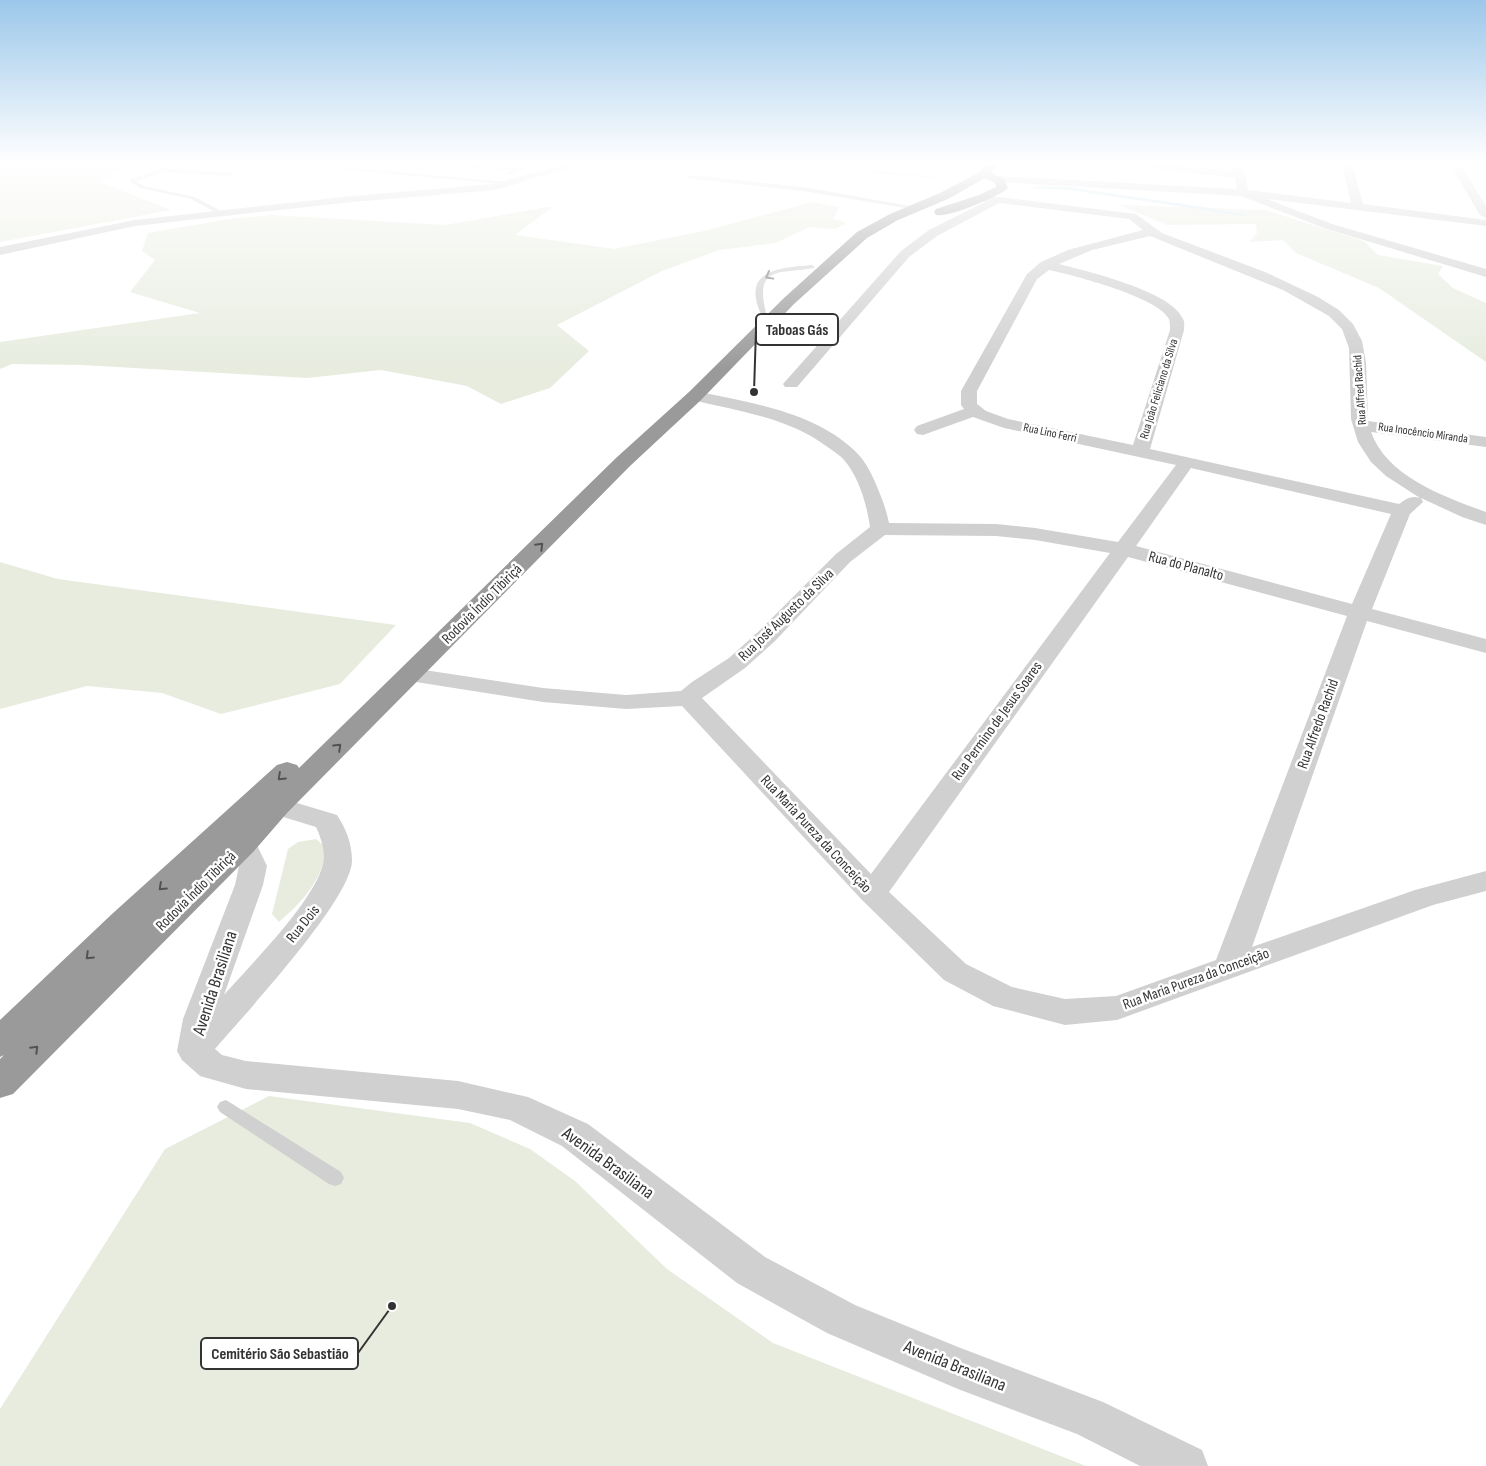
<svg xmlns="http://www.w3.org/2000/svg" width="1486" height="1466" viewBox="0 0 1486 1466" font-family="'Sofia Sans Condensed',sans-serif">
<rect width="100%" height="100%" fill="#fff"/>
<path fill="#e7ecdf" d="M0 164H133L100 182 171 210 0 242Z
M813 202 839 207 833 219 847 223 835 229 810 227 775 243 719 250 662 271 557 325 589 351 550 388 501 404 467 386 381 370 307 378 82 365 12 364 0 369V342L200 313 130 292 155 260 142 251 148 233 229 219 272 215 445 225 554 206 515 235 614 249 704 231Z
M1119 205 1265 210 1364 241 1378 255 1443 266 1438 274 1453 288 1486 303V362L1379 288 1296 253 1283 240 1250 242 1257 233 1256 224 1167 225Z
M0 562 58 579 396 625 340 684 221 714 162 693 87 686 0 709Z
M316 839 327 848C321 882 304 900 279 922L272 914 288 849 298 842Z
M269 1096 470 1123 530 1149 575 1181 667 1269 773 1343 1086 1466H0V1409L165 1149Z"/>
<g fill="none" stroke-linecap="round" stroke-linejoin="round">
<path fill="#cbe3ec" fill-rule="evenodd" d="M863 164H867L865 170 938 177 936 178 863 172 861 171Z
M1040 186 1069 187 1210 208 1246 215 1244 216 1069 190 1029 188Z"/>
<path fill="#d0d0d0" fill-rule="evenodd" d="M286 164H308L517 183 514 185Z
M467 164 517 169 531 164H539L509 175 507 172 512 170 468 168 465 166Z
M163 168 233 173 231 176 163 172 136 181 144 186 195 197 223 212V214H219L191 199 140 188 130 182 131 179Z
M690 175 810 188 909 206 906 208 810 192 688 178Z
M812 265 814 266V268C780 274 754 265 766 313L761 314C741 270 779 268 812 265Z
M226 1100 341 1172 344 1178 341 1184 335 1186 329 1184 220 1112 217 1107 220 1102Z"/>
<path fill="#d0d0d0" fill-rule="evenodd" d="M564 164H581L495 190 352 202 135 226 0 255V247L135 220 352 196 494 184Z
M1139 164H1172L1234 171 1233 164H1243L1248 190 1351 203 1342 164H1352L1363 204 1486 220V226L1267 199 1332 224 1486 269V277L1324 228 1241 196 998 182 993 179 998 176 1237 189 1235 178 1144 167Z
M1450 164H1460L1486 206V218L1480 215Z
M983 195 1136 214 1162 233 1265 272 1318 297 1339 310 1353 324 1362 341 1366 363 1368 421 1486 437V447L1371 432C1387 477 1445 497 1486 512V525L1462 517 1421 498 1423 502 1410 514 1372 609 1486 639V653L1367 621 1252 947 1415 890 1486 871V891L1433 905 1117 1020 1065 1025 993 1006 944 980 862 900 682 706 626 709 543 702 403 680 399 675 403 670 411 668 543 688 626 695 681 691 692 682 729 658 759 631 836 554 870 527C867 505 859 477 844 460 840 455 834 452 829 448 787 416 739 412 689 399L687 396 689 393 695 391C750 403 813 411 855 451 867 462 874 479 880 494 884 504 887 513 889 523L996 524 1035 528 1118 542 1176 465 1004 428 973 417 923 435 917 434 914 430 917 426 964 409 961 405V391L1027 274 1041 262 1068 250 1143 230 1129 219 999 203 937 236 909 257 797 387H785L783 384 901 251 929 230 985 202 978 198ZM1150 236 1283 290 1329 316 1342 329 1349 348 1351 419 1358 442 1371 462 1386 476 1420 498C1411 495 1406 499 1399 504L1150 449 1184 330C1184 326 1185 322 1183 319 1172 291 1086 271 1059 264L1092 250ZM1049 270C1073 275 1158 297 1169 319 1170 322 1170 327 1170 330L1133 445 1008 419 986 411 977 404V391L1037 279ZM1191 468 1391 514 1352 604 1136 546ZM885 535 996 536 1035 540 1110 553 871 874 702 698 745 668 775 641 850 562ZM1128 557 1347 616 1216 960 1116 996 1065 999 1012 987 966 964 889 892Z
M277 797 337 815C346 829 352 843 352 861 351 900 244 1015 215 1049L222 1055 246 1061 458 1081 528 1097 588 1124 765 1257 855 1305 958 1347 1103 1402 1202 1450 1208 1466H1140L1077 1434 958 1389 827 1333 737 1283 562 1146 510 1120 458 1109 246 1089 200 1076 182 1060 177 1051 183 1019 235 885 239 866 229 844 233 837 243 835 253 837 267 866 263 885 224 995C251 964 314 902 323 864 326 852 321 838 316 827L267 812 264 806 267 800Z"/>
<path fill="#9a9a9a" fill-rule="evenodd" d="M986 164H997L991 173 1004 179 1008 188 1006 190C993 198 949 218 936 215L934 212 936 209 979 195 996 187 995 183 985 178 948 199 898 220 867 238 794 304 701 400 630 466 287 813 254 851 13 1094 0 1098V1059L4 1055 0 1057V1020L112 914 277 765 287 762 297 765 299 768 616 458 689 392 784 298 857 232 890 214 940 193 980 172Z"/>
</g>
<defs><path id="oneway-chevron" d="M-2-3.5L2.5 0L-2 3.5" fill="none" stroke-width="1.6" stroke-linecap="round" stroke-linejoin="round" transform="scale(1.25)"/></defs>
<use stroke="#7a7a7a" href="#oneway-chevron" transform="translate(769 276) rotate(151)"/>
<g stroke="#525252">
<use href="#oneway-chevron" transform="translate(540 546) rotate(-45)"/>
<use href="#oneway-chevron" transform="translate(338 747) rotate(-44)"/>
<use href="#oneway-chevron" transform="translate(281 777) rotate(137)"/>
<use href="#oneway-chevron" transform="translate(162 887) rotate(137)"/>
<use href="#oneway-chevron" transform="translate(89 956) rotate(136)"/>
<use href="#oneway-chevron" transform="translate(35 1049) rotate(-45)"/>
</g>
<linearGradient id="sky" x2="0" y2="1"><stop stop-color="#9cc7ea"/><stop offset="0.44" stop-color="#fff"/><stop offset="1" stop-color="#fff" stop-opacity="0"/></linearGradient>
<rect width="1486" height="369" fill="url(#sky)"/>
<g text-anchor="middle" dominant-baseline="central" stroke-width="5" stroke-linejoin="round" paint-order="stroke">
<g font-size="12" fill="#333" stroke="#fff">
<text transform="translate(1159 389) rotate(-73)">Rua João Feliciano da Silva</text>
<text transform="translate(1360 390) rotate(-94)">Rua Alfred Rachid</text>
<text transform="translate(1050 433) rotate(12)">Rua Lino Ferri</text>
<text transform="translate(1423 433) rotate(8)">Rua Inocêncio Miranda</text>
</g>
<g font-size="15" fill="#333" stroke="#fff">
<text transform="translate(1186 566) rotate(15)">Rua do Planalto</text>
<text transform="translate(482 604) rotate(-45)">Rodovia Índio Tibiriçá</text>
<text transform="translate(786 615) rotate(-44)">Rua José Augusto da Silva</text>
<text transform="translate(997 721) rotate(-54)">Rua Permino de Jesus Soares</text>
<text transform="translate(1318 724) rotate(-70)">Rua Alfredo Rachid</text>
<text transform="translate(816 834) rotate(47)">Rua Maria Pureza da Conceição</text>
<text transform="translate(196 891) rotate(-45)">Rodovia Índio Tibiriçá</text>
<text transform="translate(303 924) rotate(-51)">Rua Dois</text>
<text transform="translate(1196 979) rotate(-20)">Rua Maria Pureza da Conceição</text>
</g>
<g font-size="18" fill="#333" stroke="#fff">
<text transform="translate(215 983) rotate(-72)">Avenida Brasiliana</text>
<text transform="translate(608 1163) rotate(36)">Avenida Brasiliana</text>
<text transform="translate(955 1366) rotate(22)">Avenida Brasiliana</text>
</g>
</g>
<path fill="none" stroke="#333" stroke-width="2" d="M754 392L756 330M392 1306L358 1353"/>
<g fill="#333" stroke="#fff" stroke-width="2">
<circle cx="754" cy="392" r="5"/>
<circle cx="392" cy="1306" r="5"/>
</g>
<g fill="#fff" stroke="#333" stroke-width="2">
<rect x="756" y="314" width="82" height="31" rx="5"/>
<rect x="201" y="1338" width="157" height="31" rx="5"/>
</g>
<g font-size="16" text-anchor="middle" font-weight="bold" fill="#333">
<text x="797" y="335">Taboas Gás</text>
<text x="280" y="1359">Cemitério São Sebastião</text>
</g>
</svg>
